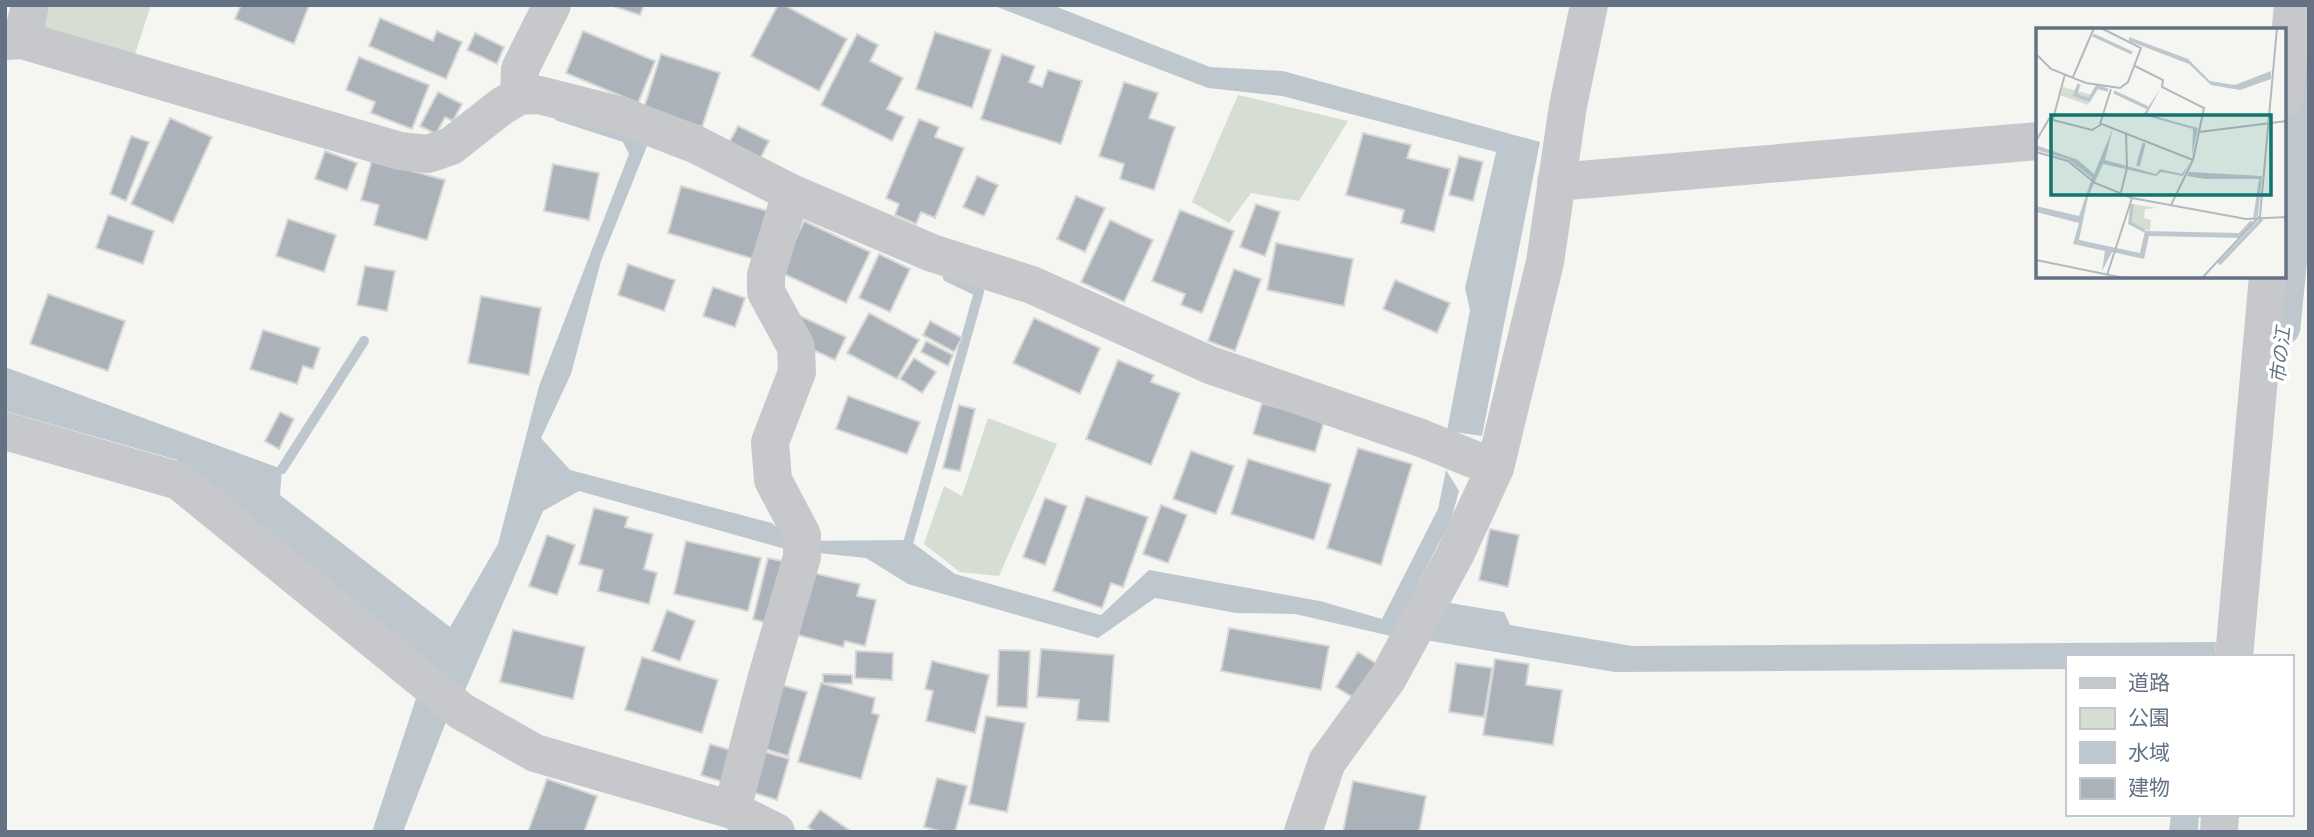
<svg xmlns="http://www.w3.org/2000/svg" width="2314" height="837" viewBox="0 0 2314 837" font-family="Mulish,'Noto Sans JP',sans-serif">
<rect width="100%" height="100%" fill="#f5f6f2"/>
<path fill="#d6ddd3" d="M46 5H151L135 54 42 28Z
M1238 95 1348 121 1299 201 1251 193 1229 223 1192 202Z
M988 418 1057 444 999 576 960 572 924 544 944 486 962 496Z"/>
<path fill="#bec7ce" d="M992 5H1052L1210 67 1283 71 1540 142 1482 436 1447 431 1470 310 1465 288 1496 152 1282 96 1208 88Z
M558 115 649 141 601 261 571 374 541 438 570 470 772 523 792 541 909 540 955 574 1101 615 1149 570 1320 601 1382 619 1438 509 1446 470 1459 491 1451 520 1391 636 1295 614 1236 613 1155 598 1098 638 908 584 866 558 789 550 579 491 543 511 463 695 458 691 403 832H372L427 665 177 460 5 411V367L282 469 280 495 450 627 498 544 539 386 629 154 623 142 555 120Z
M1450 603 1504 612 1510 625 1632 646 2216 642 2215 657H2067V669L1615 672 1425 640Z
M2171 814H2199L2198 832H2169Z"/>
<g fill="none" stroke-linecap="round" stroke-linejoin="round">
<path stroke="#bec7ce" stroke-width="10" d="M282 469 364 341
M909 540 979 292 948 277"/>
<path stroke="#bec7ce" stroke-width="37" d="M2282 327 2309 53"/>
</g>
<path fill="#abb2b9" stroke="#d7d7d5" stroke-width="2" d="M241 5H309L294 44 235 19Z
M610 5H644L640 15Z
M778 5H784L847 39 819 91 751 56Z
M380 18 433 41 437 31 462 42 446 79 369 46Z
M583 31 655 61 638 103 566 73Z
M935 32 991 50 972 108 916 89Z
M475 33 504 47 497 64 467 50Z
M857 34 878 45 870 61 903 78 887 109 904 117 892 141 821 105Z
M661 54 720 73 702 127 644 108Z
M1002 54 1035 66 1029 82 1042 87 1048 70 1082 81 1061 144 981 119Z
M359 57 429 85 412 129 371 113 375 102 346 90Z
M1124 82 1158 93 1149 118 1175 127 1154 190 1120 179 1124 164 1099 156Z
M438 92 462 104 453 121 445 117 436 134 420 126Z
M170 118 212 137 173 223 131 204Z
M919 119 939 127 935 137 964 148 935 218 921 212 916 224 895 215 899 204 886 198Z
M738 126 769 141 759 161 728 145Z
M1363 133 1411 145 1407 158 1450 169 1434 232 1401 223 1404 210 1346 195Z
M131 136 149 142 126 201 110 194Z
M325 151 357 163 347 190 315 179Z
M1459 156 1483 162 1473 201 1449 195Z
M372 160 445 180 427 240 374 225 379 205 361 200Z
M553 164 599 173 589 220 544 211Z
M977 176 998 185 984 216 963 207Z
M681 186 771 212 757 260 668 233Z
M1076 196 1105 208 1085 252 1057 239Z
M1256 204 1280 212 1265 256 1240 247Z
M1180 210 1234 231 1202 313 1181 305 1185 294 1152 281Z
M108 215 154 231 143 264 96 248Z
M288 219 336 235 324 272 276 256Z
M1110 220 1153 240 1124 302 1081 282Z
M804 221 870 252 846 303 780 272Z
M1276 243 1353 259 1344 306 1267 290Z
M879 254 910 269 890 312 859 298Z
M628 264 675 280 664 311 618 295Z
M365 266 395 271 387 311 357 305Z
M1234 269 1261 279 1235 351 1208 341Z
M1395 280 1450 303 1437 333 1383 309Z
M713 287 745 298 735 327 703 316Z
M48 294 125 321 108 371 30 344Z
M481 296 541 308 529 375 468 363Z
M869 313 919 340 897 379 847 353Z
M798 315 846 337 835 360 807 347Z
M1034 318 1100 348 1080 394 1013 363Z
M930 321 962 338 954 352 923 335Z
M263 330 320 348 313 369 303 366 297 384 250 369Z
M926 341 953 355 948 366 921 352Z
M914 358 936 372 922 393 900 379Z
M1118 360 1154 375 1151 382 1180 393 1151 465 1086 439Z
M848 396 920 422 907 454 836 429Z
M1262 403 1324 421 1315 452 1253 434Z
M959 405 975 409 960 471 943 468Z
M280 412 294 419 279 449 265 441Z
M1358 448 1412 464 1381 565 1327 548Z
M1191 451 1234 466 1216 514 1173 499Z
M1248 459 1331 484 1314 540 1231 514Z
M1086 496 1148 517 1123 587 1111 583 1102 608 1053 591Z
M1045 498 1067 506 1045 565 1023 557Z
M1161 505 1187 515 1168 563 1143 554Z
M594 508 628 517 625 527 653 534 644 569 657 573 649 604 598 591 603 570 579 564Z
M1490 529 1519 535 1508 587 1479 580Z
M547 535 575 545 557 595 529 586Z
M686 541 761 558 748 611 674 594Z
M768 558 786 562 771 624 753 619Z
M813 573 860 584 857 596 876 600 865 646 845 641 843 647 798 635Z
M667 610 695 621 680 661 652 651Z
M1229 628 1329 646 1321 690 1221 671Z
M513 630 585 647 573 699 500 682Z
M1041 649 1114 655 1109 722 1077 720 1079 700 1037 697Z
M999 650 1030 651 1027 708 997 706Z
M856 651 893 653 892 680 855 678Z
M1358 652 1380 666 1359 701 1336 687Z
M642 657 718 680 702 733 625 710Z
M1495 659 1529 664 1526 685 1562 690 1553 745 1483 735Z
M932 661 989 675 975 733 926 721 933 691 925 689Z
M1456 663 1492 668 1484 717 1449 712Z
M823 674 852 675V684L823 683Z
M821 683 875 698 872 713 879 715 861 779 798 762Z
M778 684 807 692 788 756 759 747Z
M986 716 1025 723 1007 812 969 804Z
M710 744 733 751 723 782 701 775Z
M762 751 789 759 777 800 749 791Z
M937 778 967 786 955 832H943L924 827Z
M547 779 597 796 584 832H528Z
M1353 781 1426 796 1419 832H1343Z
M820 810 852 832H815L808 827Z"/>
<g fill="none" stroke-linecap="round" stroke-linejoin="round">
<path stroke="#c6c8cc" stroke-width="38" d="M22 40 30 5
M5 41 22 40 400 151 428 154 451 146 502 106 519 96 539 95 622 116 697 145 791 193 932 253 1032 285 1210 365 1421 438 1495 468
M519 96 520 69 552 5
M2284 99 2293 5
M1556 182 2038 141
M5 431 179 481 461 711 535 753 732 810 776 832
M2234 657 2268 276
M732 810 766 680 802 557V535L773 480 770 442 797 372 796 347 766 292V275L791 193
M1303 832 1327 762 1388 678 1455 555 1495 468 1545 262 1568 106 1589 5
M2219 832 2220 814"/>
</g>
<g text-anchor="middle" dominant-baseline="central" stroke-width="7" stroke-linejoin="round" paint-order="stroke">
<g font-size="19" font-style="italic" fill="#607380" stroke="#fff">
<text transform="translate(2280 355) rotate(-84)">市の江</text>
</g>
</g>
<g transform="translate(2036 28)">
<rect width="250" height="250" fill="#f5f6f2"/>
<path d="M27 59 56 67 52 77 24 67ZM96 176 121 180 109 181 108 190 115 192 114 203 95 195Z" fill="#d6ddd3"/>
<path d="M93 9 152 31 174 53 199 57 235 43V51L204 62 175 57 153 36 93 13ZM124 61 111 86 162 100 156 128 157 101 107 87ZM77 100 69 132 120 146 124 141 146 146 154 134 147 148 125 144 120 148 67 136 52 169 43 212 104 225 109 203 203 205 214 193 220 194 204 210 113 208 108 231 76 224 66 243 69 223 37 216 43 195 0 184V178L43 188 56 150 32 131 0 122V117L42 132 58 146ZM153 144 226 148 222 188 217 191 223 151H169L151 148Z" fill="#bec7ce"/>
<path fill="none" stroke="#bec7ce" stroke-width="3.5" d="M57 7 96 25M43 56 39 67 53 72 61 59 72 62M78 64 112 80M102 138 108 115M96 176 94 195 109 203M183 236 226 191"/>
<path fill="none" stroke="#b2b9bf" stroke-width="2" d="M0 26 15 41 50 55 84 60 92 54 105 20 65 0M99 38 127 52 126 59 168 80 157 132 135 177M37 49 58 0M17 91 29 46M64 96 75 61M163 104 251 93M0 113 13 91 56 102 66 96 157 132M0 124 32 133 59 155 96 170 210 191 251 189M85 164 91 140 90 105M0 232 88 250M71 247 96 170M166 250 224 188 241 0"/>
<path fill="#0f766e" fill-opacity="0.15" stroke="#0f766e" stroke-width="3.5" d="M15 87H235V167H15Z"/>
<rect width="250" height="250" fill="none" stroke="#647284" stroke-width="3.5"/>
</g>
<rect width="2314" height="837" fill="none" stroke="#647284" stroke-width="14"/>
<rect x="2066" y="655" width="228" height="161" fill="#ffffff" stroke="#c1c7ce" stroke-width="2"/>
<rect x="2080" y="678" width="35" height="10" fill="#c6c8cc" stroke="#c1c7ce" stroke-width="2"/>
<text x="2128" y="690" font-size="21" fill="#647284">道路</text>
<rect x="2080" y="708" width="35" height="21" fill="#d6ddd3" stroke="#c1c7ce" stroke-width="2"/>
<text x="2128" y="725" font-size="21" fill="#647284">公園</text>
<rect x="2080" y="742" width="35" height="21" fill="#bec7ce" stroke="#c1c7ce" stroke-width="2"/>
<text x="2128" y="760" font-size="21" fill="#647284">水域</text>
<rect x="2080" y="778" width="35" height="21" fill="#abb2b9" stroke="#c1c7ce" stroke-width="2"/>
<text x="2128" y="795" font-size="21" fill="#647284">建物</text>
</svg>
